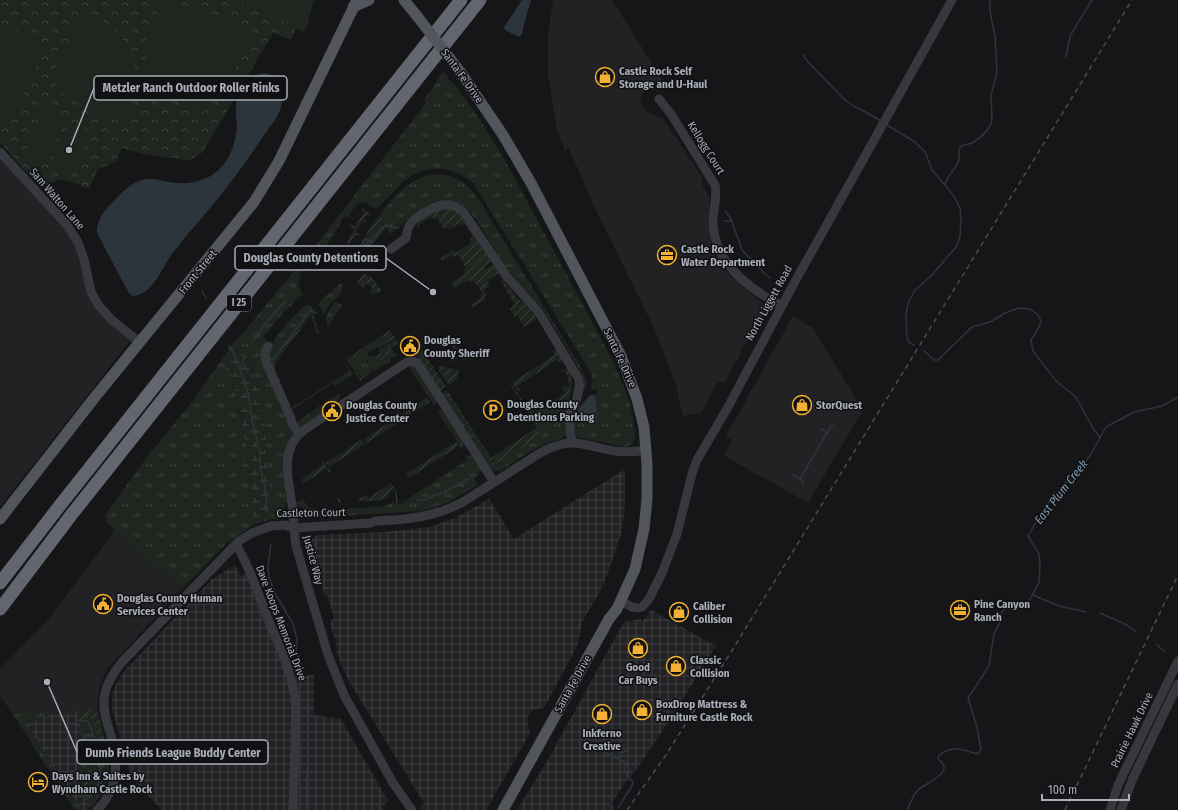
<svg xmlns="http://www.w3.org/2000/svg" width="1178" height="810" viewBox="0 0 1178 810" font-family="'Fira Sans Condensed',sans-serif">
<defs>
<pattern id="industrial-grid" width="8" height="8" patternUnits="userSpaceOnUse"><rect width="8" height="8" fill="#222225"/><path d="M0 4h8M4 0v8" fill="none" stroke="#3f3f43"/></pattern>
<pattern id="grass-tufts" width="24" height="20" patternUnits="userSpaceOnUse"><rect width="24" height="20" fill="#1e261f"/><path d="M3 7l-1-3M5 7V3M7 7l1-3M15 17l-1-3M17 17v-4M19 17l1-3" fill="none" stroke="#3c433d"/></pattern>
<pattern id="wetland-marsh" width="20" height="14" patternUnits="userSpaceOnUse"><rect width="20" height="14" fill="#1e261f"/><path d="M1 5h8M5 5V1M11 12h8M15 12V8" fill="none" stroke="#3c433d"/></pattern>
<pattern id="park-crowns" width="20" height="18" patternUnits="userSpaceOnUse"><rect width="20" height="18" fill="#1e261f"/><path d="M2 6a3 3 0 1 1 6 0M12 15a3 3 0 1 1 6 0" fill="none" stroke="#3c433d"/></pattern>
<pattern id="garden-furrows" width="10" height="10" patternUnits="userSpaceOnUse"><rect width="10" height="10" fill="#1e261f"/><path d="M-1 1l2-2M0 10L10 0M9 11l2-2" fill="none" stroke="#3c433d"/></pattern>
</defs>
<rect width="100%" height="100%" fill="#161618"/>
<path fill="#222225" d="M553 0H612L663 81 648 89 639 99 645 109 650 114 663 118 702 177V184L710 198 708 223 710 237 712 246 721 264 731 277 765 305 767 309 766 314 761 320 759 327 753 332 751 338 742 348 738 360 734 364 726 382H718L701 413 683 416 675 382 655 330 593 204 569 148 565 151 556 126 548 74V35Z
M0 155 70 232 104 318 130 341 0 507Z
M793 316 813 328 863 410 808 503 723 455 732 440 726 436Z
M115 530 159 571 171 574 182 589 107 669 99 688 97 710 13 714 0 696V669L49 619Z"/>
<path fill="url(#industrial-grid)" d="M625 469V508L621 534 609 570 599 593 582 622 578 643 576 648 544 708 532 710 527 719 530 733 486 810H422L420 808 424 803 350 683 343 669 336 651 338 650 330 623 334 617 327 595 325 596 319 575 315 573 307 544 316 535 385 532 430 527 457 517 489 499 514 539Z
M235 565 240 576 254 570 295 677 314 675V715L341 719 388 801 382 807 384 810H162L132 779 112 709V694L117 682 127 668 212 579Z
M651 610 716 646 671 718 639 766 628 779 611 804 615 807 613 810H517L546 763 624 622 640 619 643 621Z
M97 710 109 757V772L106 784 96 802 87 810H75L13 714Z"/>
<path fill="url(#grass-tufts)" d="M443 71 451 82H453L475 112 501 153 603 342C618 371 635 405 635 439L631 445 625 447 577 437 575 434H574L573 415 580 403 579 411 591 426 596 418 595 397 597 392 596 388 591 391 592 377 584 361 474 184C454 165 424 164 403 182 393 191 386 201 376 209 373 208 371 206 368 204 358 198 352 211 348 218L344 216C332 239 320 258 298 274L301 277C297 284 298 287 303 294L281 315 264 336 267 343 263 349 293 432C283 452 282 459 285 482 286 487 288 495 287 500 286 508 279 512 279 520L272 519 274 515C272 502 261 441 267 434L262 416 264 407 252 369 247 359 231 346 242 334 319 241 426 103 424 99 433 88Z
M438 174C459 177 467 183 479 200L583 371 587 384 581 397 583 380 582 373 543 309 509 272 475 218 467 209 462 204 456 202 444 200 434 202 405 217 389 232 380 214C396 195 411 176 438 174Z
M341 283C346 293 336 298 330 304 327 308 326 312 324 315L319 304 320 301Z
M336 301 342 305 328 328C324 317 328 309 336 301Z
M308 305 311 306 310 310 298 323 291 335 274 358 270 356C267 340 294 317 304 306Z
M383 336 388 343 379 348 377 347 368 353 369 355 366 361 372 372 362 378 348 359Z
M379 349H381L385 356 383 364 373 371 368 364V358L370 356 375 357 379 354Z
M228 351 230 369 232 372 243 431 249 453 247 458 255 524 228 542 182 589 171 574 159 571 107 523 105 515 150 453 191 403Z
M413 364 437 400 436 403 434 405 409 367Z
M346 365H347L353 374 335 386 333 383 293 409V407L349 371Z
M447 390 450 395 449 398 490 461 493 460 499 464 502 463 529 443H534L540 416 570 397 567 410V434H566L563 438C539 444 520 458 500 471L492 470 441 393Z
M338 394 341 395 336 404 302 426H299L295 423Z
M439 409H442L464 443 462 449 437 410Z
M465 455 473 456 482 469 474 480 478 485 449 502 422 511 307 518C309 512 304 509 299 505L298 507H296V503L302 499 309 507 317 510 377 507 385 506 393 502 397 506 464 462H466L467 459Z
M76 711 75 713 49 715 27 724 82 810H75L13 714Z
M85 715 92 719 103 754 105 766V777L102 788 90 805 84 797C91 786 90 772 88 759L94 756H88L85 734H81L78 719H83Z"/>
<path fill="url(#wetland-marsh)" d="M231 346 235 350H240L247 359 259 389 264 407 262 416 267 434C261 441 272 503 274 515L272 519 255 524 247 458C251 448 244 440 243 431 240 411 236 391 232 372L230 369 226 371 225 361 228 357V347Z"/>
<path fill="url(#park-crowns)" d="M0 0H314L307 25 304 32 296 29 291 40 273 33 203 152 190 160 148 155 122 148 116 162 98 169 89 189C80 185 68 179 57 180 50 182 47 189 40 187L0 143Z"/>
<path fill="url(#garden-furrows)" d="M444 200 456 202 467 209 509 272 526 291 524 292 457 204C443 208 423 211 410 218 403 222 398 229 390 234L389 232 405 217 431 203Z
M451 208 461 213 492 259 490 261 491 262 485 267 486 269 493 265 494 266H496L500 272 487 281 490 286 484 290 487 295 484 296 486 299 473 307H471L472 304 481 298 480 295 482 293 474 281 471 282 468 280 455 288 451 283 465 274 463 271 466 268 458 255 455 257 453 255 444 260H441V258L453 250 455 253 471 243 470 239 473 237 465 224 461 226 459 223 450 229 443 228 437 218 434 220 432 217 419 225 420 227 416 230 419 220 437 209Z
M361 209H364L371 215 369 217 366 215 364 218 367 221 366 223 362 221 356 232 360 234 359 236 355 235 349 245 343 241 347 243 354 228 350 227 351 224 355 226 364 213Z
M380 214 386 228 368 250 366 249 359 257 361 259 355 268 352 263 353 259 370 228Z
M363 274 371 276 381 290 373 295 370 293 373 288 366 283 363 288 357 283Z
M503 280 519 300 525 303 536 315V320L524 327 517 316 514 317 510 309 515 304 501 282Z
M311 306 316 313 313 314 319 332 317 333 311 315 275 364V370L281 382 279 383 274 377 267 351 270 356 274 358 291 335 298 323 310 310Z
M390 330 395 338 388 343 383 336 348 359 361 378 372 373 360 381 346 359Z
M396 339 398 343 391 348 396 355 389 359 390 361 373 372V371L383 364 380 359 385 355 381 349Z
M455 342 458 343 455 346 457 348 476 352 483 348 462 363H461L464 360 462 358 459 357 453 362 450 360V355L452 354 459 356 461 351 453 349 452 345Z
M422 350 446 387 440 391 416 354Z
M556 350 558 351 563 360 562 362 560 363 557 360 517 386 520 390 518 391 512 382 555 355 553 351Z
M440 366 459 370 456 381 449 385 439 371V367Z
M567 367C573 377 572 386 570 397L540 416 541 418 538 420 543 427 538 431 537 440 534 443H529L502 463H497L493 460 490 461 449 398 450 395 491 458 537 427 510 384 511 383 528 410 532 408 535 412 565 393 562 389 564 386H569L568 378 565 371 560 372Z
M427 397 430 402 405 418 407 423 398 410 402 414Z
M397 411H398L406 423H404L402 420 367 443 364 439 399 416Z
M362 439 365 444 329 467 331 472 326 463Z
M456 441 459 446 409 478 411 482 406 474 452 444 453 445Z
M321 460H322L331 472 329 473 326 469 303 484 300 480H302V479L323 464Z
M391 483 397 492 393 489 388 493 389 496C382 502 369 501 360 501L358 500 366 495 370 499V497Z
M97 710C101 737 117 761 104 788 101 795 97 802 91 805L90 803C95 801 98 796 100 792 112 768 100 742 92 719L87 715H85L84 719H78L76 711Z
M89 763C91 774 90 788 84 797L76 785 81 782 82 764Z"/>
<path fill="#1e261f" d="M234 0H312L309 15 303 29Z
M163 2 219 16 246 29 249 38 239 62 204 113 158 92 142 47Z
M82 10C134 32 147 72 125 123L59 92 53 77Z
M0 23 35 40 41 55 9 126 0 122Z
M44 110 65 120 44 165 24 156Z
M69 123 90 132 70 178 49 168Z"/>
<path fill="#2c353c" d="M522 0H531L523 28 522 34 519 37 505 30 504 27Z
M266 73C284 78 285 94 280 110 276 120 268 129 262 138 239 173 214 205 186 236 181 243 176 249 171 255 162 269 152 295 133 296L129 293 125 286 97 233C96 222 103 212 111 204 119 196 128 185 139 181 151 177 157 180 169 182 184 185 199 183 212 175 228 165 235 146 237 128 237 121 235 114 236 107 237 86 245 75 266 73Z
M590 395H594C597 402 598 417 595 424L591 426 587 423 582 422C573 408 584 404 590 395Z"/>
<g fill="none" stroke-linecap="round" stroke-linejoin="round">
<path stroke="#2c353c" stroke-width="1.5" d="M803 55 809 63 845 100 855 107 862 110 881 121
M1066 57 1070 36 1092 0
M887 125 915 142 925 152 932 170 954 196 960 208 961 221 960 236 957 246 931 276 915 290 908 303 906 315 907 338 910 343 914 345
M945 184C948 175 957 167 959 160 960 156 958 150 960 147 962 145 966 145 969 144 978 141 990 130 992 120L991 95 997 73 995 36 990 12V0
M725 211 731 219 742 250 766 275 770 278
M724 221H731
M355 267C351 259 360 247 364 240L366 239 371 242 373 241 385 226 399 228
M355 267C358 255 363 249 372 242
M202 291 206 298
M378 292 379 288
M253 341 268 320 285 302
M229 346 234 354 248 393 253 425 260 452V467L266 492 267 512
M924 351 934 360H938L972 327 990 322 1005 313 1019 308 1030 309 1038 315 1041 321 1039 327 1031 340 1033 351 1056 381 1076 397 1094 430 1100 437
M272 361 310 311 316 313
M272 361 273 368
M240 369 245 356
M821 429 825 431 826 434
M793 475 802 480 803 484
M800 479 831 426H834
M396 492 397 505
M446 497V491L468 479
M338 499 340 502
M417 500H424L446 491
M271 544 268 566 269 577 275 593 293 624 297 639 296 653 300 659 302 675
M1033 595 1059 606 1086 612
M1100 613 1127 625 1136 632
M1156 644 1165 652
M78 720 87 721 90 726C93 733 94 740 96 747 102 767 104 785 86 800
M606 753 627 763 624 769 628 777 633 782 632 786 618 808
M618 758 620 753 628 751
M306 810 309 702
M907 810C910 804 913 795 918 790 923 785 950 774 943 764 942 762 940 761 938 759L939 755C954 745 961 749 977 754L981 750 977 727 968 698 989 666 994 634 1001 620 1002 612 1008 605 1020 606 1025 605 1028 603 1039 583 1040 566 1039 554 1028 536 1043 510 1054 495 1083 465 1091 454 1106 427 1134 412 1162 406 1178 397"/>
<path stroke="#37383d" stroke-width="9" d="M659 99 671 114 715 185C718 198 712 212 713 225 716 265 749 288 781 306
M0 152 66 224 78 242 84 259 91 292 99 306 112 320 139 342
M391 249 406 238C407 234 407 230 409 226 411 221 416 218 421 215 435 206 450 198 464 213L507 277 538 311 575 373C581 378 579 390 577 397 576 403 571 408 570 415 569 424 570 433 572 443
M268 346 265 352 266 362 290 416 292 423 299 434
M236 544C249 566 257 590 266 614 278 644 294 675 296 707L293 810
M621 601 632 607 638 608 642 607 649 599 662 573 677 534 692 474 697 460 728 407 792 287 952 0
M97 810C117 791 119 764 112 739 108 726 103 713 104 700 105 685 113 673 122 662L239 541 252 533 271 526 285 525 293 528 371 523 375 521C406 520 435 517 463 502L540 453C549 448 561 443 572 443 585 443 597 448 609 450 621 453 634 452 646 450
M412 810 393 783 344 695 328 655 296 546C294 534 294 523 293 512 290 483 277 451 304 430L407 362 414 361 418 364 494 482
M1110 810 1118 785 1178 661
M1121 810 1133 778 1178 684"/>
<path stroke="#53555c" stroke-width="11" d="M404 0 417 16
M353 7 369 0
M461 73 503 135 531 183 621 356 637 399 644 427 647 465V499L644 529 635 569 617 609 609 619 503 810
M0 519 95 397 254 202 279 161 357 0"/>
<path stroke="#63666e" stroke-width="13" d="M0 583 61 504 461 0
M0 609 72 514 480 0"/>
<path stroke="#4a4c52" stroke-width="1.5" stroke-dasharray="5 4" stroke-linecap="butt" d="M627 810 666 755 736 644 1132 0
M1065 810 1178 575"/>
<path stroke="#53555c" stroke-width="11" d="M417 16 461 73"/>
</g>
<defs>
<symbol id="shop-ring" viewBox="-11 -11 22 22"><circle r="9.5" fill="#111113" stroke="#f2b134" stroke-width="1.5"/><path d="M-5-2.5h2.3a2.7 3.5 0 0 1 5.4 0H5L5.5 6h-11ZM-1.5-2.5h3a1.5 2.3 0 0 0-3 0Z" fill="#f2b134"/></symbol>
<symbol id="office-ring" viewBox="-11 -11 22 22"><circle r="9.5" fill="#111113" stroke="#f2b134" stroke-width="1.5"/><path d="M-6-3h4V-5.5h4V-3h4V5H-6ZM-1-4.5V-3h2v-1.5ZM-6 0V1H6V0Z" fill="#f2b134"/></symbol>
<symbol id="civic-ring" viewBox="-11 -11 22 22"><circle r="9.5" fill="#111113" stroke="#f2b134" stroke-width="1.5"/><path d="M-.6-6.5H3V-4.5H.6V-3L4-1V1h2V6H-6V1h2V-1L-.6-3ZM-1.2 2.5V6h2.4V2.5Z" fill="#f2b134"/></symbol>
<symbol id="parking-ring" viewBox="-11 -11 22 22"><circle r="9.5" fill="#111113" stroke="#f2b134" stroke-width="1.5"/><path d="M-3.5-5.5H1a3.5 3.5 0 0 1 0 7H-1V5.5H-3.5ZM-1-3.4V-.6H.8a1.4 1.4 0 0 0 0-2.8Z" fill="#f2b134"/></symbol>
<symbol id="hotel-ring" viewBox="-11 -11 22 22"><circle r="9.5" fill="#111113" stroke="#f2b134" stroke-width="1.5"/><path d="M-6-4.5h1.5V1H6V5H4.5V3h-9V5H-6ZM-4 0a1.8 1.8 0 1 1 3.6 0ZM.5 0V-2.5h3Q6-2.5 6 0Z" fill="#f2b134"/></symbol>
</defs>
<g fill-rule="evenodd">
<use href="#shop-ring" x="594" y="66" width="22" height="22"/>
<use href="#office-ring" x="656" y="244" width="22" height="22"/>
<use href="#civic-ring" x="399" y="335" width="22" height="22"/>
<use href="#shop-ring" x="791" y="394" width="22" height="22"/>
<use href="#parking-ring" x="482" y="399" width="22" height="22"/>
<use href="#civic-ring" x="321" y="400" width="22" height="22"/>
<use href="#civic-ring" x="92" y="593" width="22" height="22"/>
<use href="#office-ring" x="949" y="599" width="22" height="22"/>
<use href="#shop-ring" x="668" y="601" width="22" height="22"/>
<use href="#shop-ring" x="627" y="637" width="22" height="22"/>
<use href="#shop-ring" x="665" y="655" width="22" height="22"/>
<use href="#shop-ring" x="631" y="699" width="22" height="22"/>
<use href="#shop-ring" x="591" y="703" width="22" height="22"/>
<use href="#hotel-ring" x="27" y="771" width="22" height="22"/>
</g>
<g text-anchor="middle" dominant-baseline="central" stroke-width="3" stroke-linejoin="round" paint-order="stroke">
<rect fill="#111113" stroke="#7b7e86" stroke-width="1" x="227" y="295" width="24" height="16" rx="3"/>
<g font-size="10" font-weight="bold" fill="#a8adb8">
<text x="239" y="303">I 25</text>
</g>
<g font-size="11" font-weight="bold" fill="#a8adb8" stroke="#111113" text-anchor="start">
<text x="619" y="71">Castle Rock Self<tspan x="619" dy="13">Storage and U-Haul</tspan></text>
<text x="681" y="249">Castle Rock<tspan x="681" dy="13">Water Department</tspan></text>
<text x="424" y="340">Douglas<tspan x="424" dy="13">County Sheriff</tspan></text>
<text x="507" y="404">Douglas County<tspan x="507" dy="13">Detentions Parking</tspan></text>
<text x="346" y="405">Douglas County<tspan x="346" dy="13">Justice Center</tspan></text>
<text x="816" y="405">StorQuest</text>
<text x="117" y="598">Douglas County Human<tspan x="117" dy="13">Services Center</tspan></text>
<text x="974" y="604">Pine Canyon<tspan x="974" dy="13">Ranch</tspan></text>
<text x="693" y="606">Caliber<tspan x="693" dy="13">Collision</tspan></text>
<text x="690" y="660">Classic<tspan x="690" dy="13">Collision</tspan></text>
<text x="638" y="667" text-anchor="middle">Good<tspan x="638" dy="13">Car Buys</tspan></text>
<text x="656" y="704">BoxDrop Mattress &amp;<tspan x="656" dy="13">Furniture Castle Rock</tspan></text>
<text x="602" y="733" text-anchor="middle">Inkferno<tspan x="602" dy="13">Creative</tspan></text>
<text x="52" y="776">Days Inn &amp; Suites by<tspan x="52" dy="13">Wyndham Castle Rock</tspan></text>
</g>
<g font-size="11" fill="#a8adb8" stroke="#111113">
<text transform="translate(462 76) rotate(54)">Santa Fe Drive</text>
<text transform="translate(706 148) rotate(58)">Kellogg Court</text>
<text transform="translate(57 199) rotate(49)">Sam Walton Lane</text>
<text transform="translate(198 272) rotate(-51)">Front Street</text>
<text transform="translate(769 303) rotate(-61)">North Liggett Road</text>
<text transform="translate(620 358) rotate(65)">Santa Fe Drive</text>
<text transform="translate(311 513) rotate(-1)">Castleton Court</text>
<text transform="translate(313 560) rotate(75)">Justice Way</text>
<text transform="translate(281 623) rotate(69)">Dave Koops Memorial Drive</text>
<text transform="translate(573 684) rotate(-61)">Santa Fe Drive</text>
<text transform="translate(1132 730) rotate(-64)">Prairie Hawk Drive</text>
</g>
<g font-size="12" font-style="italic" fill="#7f9bb3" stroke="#111113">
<text transform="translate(1061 492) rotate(-52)">East Plum Creek</text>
</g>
</g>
<path fill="none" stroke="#a8adb8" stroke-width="1.5" d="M69 150L94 88M433 292L386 258M47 682L77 752"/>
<g fill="#a8adb8" stroke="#111113" stroke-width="1.5">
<circle cx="69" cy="150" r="4"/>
<circle cx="433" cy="292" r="4"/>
<circle cx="47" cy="682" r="4"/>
</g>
<g fill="#111113" stroke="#a8adb8" stroke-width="1.5">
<rect x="94" y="76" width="193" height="24" rx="4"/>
<rect x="235" y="246" width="151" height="24" rx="4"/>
<rect x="77" y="740" width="191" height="24" rx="4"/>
</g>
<g font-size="12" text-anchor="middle" font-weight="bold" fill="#a8adb8">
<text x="191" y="92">Metzler Ranch Outdoor Roller Rinks</text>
<text x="311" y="262">Douglas County Detentions</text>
<text x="173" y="757">Dumb Friends League Buddy Center</text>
</g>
<path d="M1042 794v6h87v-6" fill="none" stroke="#a8adb8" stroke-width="2"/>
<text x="1048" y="794" font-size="12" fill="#a8adb8" stroke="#111113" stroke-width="3" paint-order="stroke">100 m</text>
</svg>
